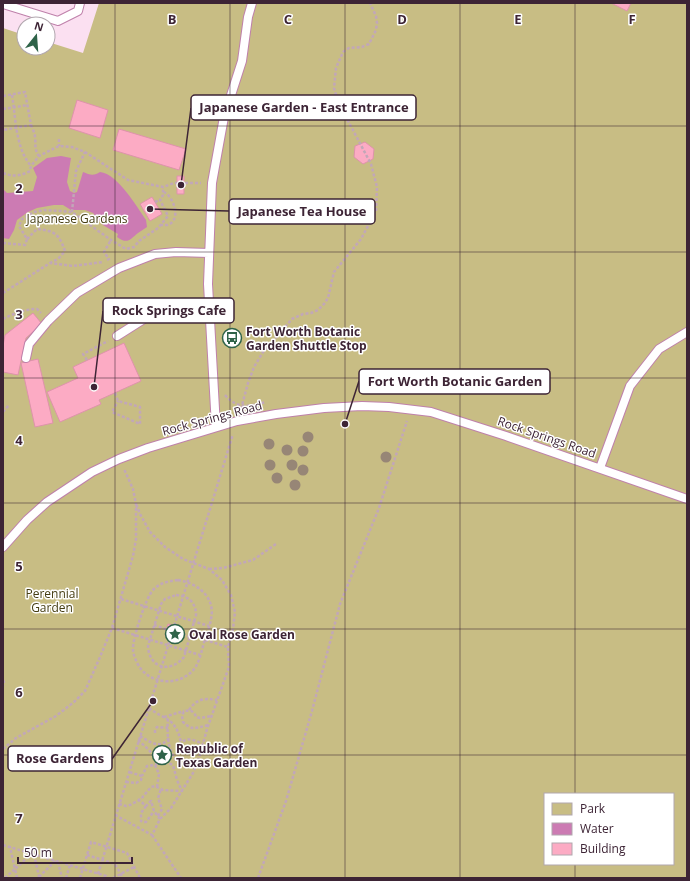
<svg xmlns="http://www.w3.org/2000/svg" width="690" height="881" viewBox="0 0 690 881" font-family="'Open Sans',sans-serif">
<rect width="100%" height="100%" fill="#fbe0f1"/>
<path fill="#c8bd84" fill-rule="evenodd" d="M99 3H687V878H3V28L24 35V48H48V42L83 53ZM545 794H673V864H545Z"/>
<path fill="#cc7bb3" d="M61 156 71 158 67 182 70 191 74 193 77 192 83 172C90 175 94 176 100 172 118 174 137 207 146 220L147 227C144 229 141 231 138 233 130 239 128 245 117 237L118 234 103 225 93 213 85 210H71L63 205H54L37 208 28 212 17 220 14 230 9 239 3 238V189L7 193 33 191 37 177 33 168 47 158Z"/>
<path fill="#fcabc4" stroke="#de93ab" d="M611 3H631L627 11Z
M77 100 108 110 100 138 69 128Z
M119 129 186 149 179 170 113 150Z
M365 142 374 149 373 159 363 164 354 157 355 146Z
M177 176H184V194H177Z
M152 197 162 214 150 221 140 204Z
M33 313 42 324 26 338 18 375 3 372V346L5 335Z
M124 343 141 381 99 400 101 404 60 422 47 392 78 378 73 367Z
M38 359 53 423 35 427 21 363Z
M168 624 180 627 176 639 165 636Z"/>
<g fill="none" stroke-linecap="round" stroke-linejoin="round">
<defs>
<path id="lane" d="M3 4 58 21 78 11 80 3
M117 336 147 317 169 305 209 307
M26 358 29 344 48 321 77 293 119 268 155 254 176 252 209 253
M216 427 208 284 212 183 224 117 242 61 248 17 252 3
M600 468 630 386 659 349 687 332
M3 547 27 520 47 502 92 472 119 459 148 448 237 421 276 414 324 408 362 406 389 407 431 412 506 436 687 499"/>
</defs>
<use href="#lane" stroke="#bf81ab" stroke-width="10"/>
<path stroke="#c2a7b8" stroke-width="2.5" stroke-dasharray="3 2" stroke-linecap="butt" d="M12 95C16 118 15 147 31 166
M3 96 25 92 31 125 3 130
M3 109 28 105
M31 125C32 128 35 133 35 137 36 144 34 150 39 156
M59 139V146
M3 173C12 177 21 176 30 171L31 166 39 156 59 146 72 147 85 152 128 180 163 187 174 183H201
M155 202 160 200
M72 212 76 171 85 152
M160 225C163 225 165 225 167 225 182 221 174 197 164 192
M27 239 37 229C55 231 59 234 65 251L58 259 50 263
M3 243 25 245 27 239 19 226 22 219 34 212 44 210 62 211 72 212 111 240 126 249 134 247 139 241 158 228 168 216 160 200 163 195V187
M107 260 109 259 104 252 111 240
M3 293 50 263 73 266 103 262
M3 319C13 314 25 309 37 309L41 313
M87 360 83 354 108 341
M115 393 118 401 140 407V424L112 412 118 401
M225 395C238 410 249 406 266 402
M241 409 248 383 254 367 263 352 292 319 303 314 311 313 318 310 324 304 328 298 334 272 361 239 376 211 377 187 371 164 338 102 334 88 336 68 343 52 349 48 362 47 369 44 376 30 377 23 376 16 370 3
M3 412 9 405
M209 569 223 568 253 560 276 544
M178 580C197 583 216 597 211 619 210 626 207 633 205 639 202 649 200 660 195 668 182 685 155 686 141 669 137 664 134 657 133 650 132 640 146 597 153 590 160 583 168 581 178 580Z
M176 595C189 596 196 603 196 615L184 657C170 674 149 668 148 646L161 604 165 599Z
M121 599 209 626
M154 625 190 637
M112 628 200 655
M205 640 228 647
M3 680 4 682 3 686
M149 708C166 721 175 717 181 742
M189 710C197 698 205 698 217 700
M164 717 184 711
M168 719C167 731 167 753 178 761 183 765 191 764 197 764
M208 725C196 728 192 731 183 722L182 716 184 711C191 710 194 711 196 717L200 718 212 716
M155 733V730L157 727 168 728
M140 736C150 742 160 750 169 738
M138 740 148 749 159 762
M3 749 16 738 56 716 74 702 85 691 100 657 112 628 133 556 136 539V504L133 489 124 469
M202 750 198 749 186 752 181 747V743C188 736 196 741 203 744
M155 765 159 774 157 787
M126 782 136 783 141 780 142 776 129 772
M138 799 146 806 151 801 154 811 160 819
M119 804 126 806 130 805 141 799 151 787 155 786 163 790 182 791 177 780 173 765C160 759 159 765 147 766L142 776
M146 806 141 813V821L143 822H146L154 811
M115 815 152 835 160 819 171 808 193 773 200 755 207 729 229 667 228 647 233 629 235 612 231 595 222 580 209 569 183 559 165 547 150 532 140 514 136 504
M158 816 162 809 158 798 161 789
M152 835 181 878
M3 845 106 876 107 878
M34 855 39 876 37 878
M87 855 115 864 123 878
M58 862 62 878
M98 874 233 434
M39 877 55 861
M5 878 15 869 10 847
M17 878 15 869 31 854
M66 878 70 865
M80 878 91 842 127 853 140 878
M113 878 134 867
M258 878 286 801 312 711 340 604 379 508 407 421"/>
<use href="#lane" stroke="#fff" stroke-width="8"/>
</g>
<g fill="#978676">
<circle cx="308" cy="437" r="5.5"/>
<circle cx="269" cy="444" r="5.5"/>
<circle cx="287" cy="450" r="5.5"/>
<circle cx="303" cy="451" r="5.5"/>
<circle cx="386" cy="457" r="5.5"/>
<circle cx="270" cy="465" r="5.5"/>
<circle cx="292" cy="465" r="5.5"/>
<circle cx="303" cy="470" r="5.5"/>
<circle cx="277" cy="478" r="5.5"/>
<circle cx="295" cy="485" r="5.5"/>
</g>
<path fill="none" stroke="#3d2435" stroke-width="1" stroke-opacity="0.55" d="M115 3V878M230 3V878M345 3V878M460 3V878M575 3V794M3 126H687M3 252H687M3 378H687M3 503H687M3 629H687M3 755H687M575 864V878"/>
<defs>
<symbol id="bus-ring" viewBox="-11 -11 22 22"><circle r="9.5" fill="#fff" stroke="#2f6349" stroke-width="1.5"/><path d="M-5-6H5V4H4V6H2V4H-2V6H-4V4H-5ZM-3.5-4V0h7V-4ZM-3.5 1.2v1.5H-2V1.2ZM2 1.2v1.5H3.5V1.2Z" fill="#2f6349"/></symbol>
<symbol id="sight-ring" viewBox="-11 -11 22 22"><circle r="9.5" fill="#fff" stroke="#2f6349" stroke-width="1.5"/><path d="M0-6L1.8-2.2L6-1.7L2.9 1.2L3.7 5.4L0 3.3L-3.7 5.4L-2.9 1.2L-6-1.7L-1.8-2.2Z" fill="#2f6349"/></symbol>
</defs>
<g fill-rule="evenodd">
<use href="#bus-ring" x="221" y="327" width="22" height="22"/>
<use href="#sight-ring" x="164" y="623" width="22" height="22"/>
<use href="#sight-ring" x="151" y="744" width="22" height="22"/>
</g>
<g text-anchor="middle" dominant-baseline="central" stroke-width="3" stroke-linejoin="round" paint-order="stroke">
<g font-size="12" fill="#453d12" stroke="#fff">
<text x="77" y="218">Japanese Gardens</text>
<text x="52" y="593">Perennial<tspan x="52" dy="14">Garden</tspan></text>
</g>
<g font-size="12" font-weight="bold" fill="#3d2435" stroke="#fff" text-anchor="start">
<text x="246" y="331">Fort Worth Botanic<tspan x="246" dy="14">Garden Shuttle Stop</tspan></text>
<text x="189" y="634">Oval Rose Garden</text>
<text x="176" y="748">Republic of<tspan x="176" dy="14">Texas Garden</tspan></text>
</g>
<g font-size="12" fill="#3d2435" stroke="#fff">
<text transform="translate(212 418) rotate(-15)">Rock Springs Road</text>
<text transform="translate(547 437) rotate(19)">Rock Springs Road</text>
</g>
</g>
<g font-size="13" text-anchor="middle" font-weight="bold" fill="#3d2435" stroke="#fff" stroke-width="3" stroke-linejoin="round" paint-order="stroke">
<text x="172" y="24">B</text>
<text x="288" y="24">C</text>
<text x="402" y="24">D</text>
<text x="518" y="24">E</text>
<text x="632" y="24">F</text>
<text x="19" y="193">2</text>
<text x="19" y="319">3</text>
<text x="19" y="445">4</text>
<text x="19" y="571">5</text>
<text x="19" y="697">6</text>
<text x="19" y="823">7</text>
</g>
<path fill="none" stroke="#3d2435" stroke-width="1.5" d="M181 185L191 108M150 209L229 211M94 387L103 311M345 424L359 381M153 701L112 759"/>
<g fill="#3d2435" stroke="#fff" stroke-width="1.5">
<circle cx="181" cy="185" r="4"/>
<circle cx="150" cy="209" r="4"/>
<circle cx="94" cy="387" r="4"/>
<circle cx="345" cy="424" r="4"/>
<circle cx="153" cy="701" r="4"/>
</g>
<g fill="#fff" stroke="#3d2435" stroke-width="1.5">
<rect x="191" y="95" width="225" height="25" rx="4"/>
<rect x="229" y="199" width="146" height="25" rx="4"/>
<rect x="103" y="298" width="131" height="25" rx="4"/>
<rect x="359" y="369" width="191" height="25" rx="4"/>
<rect x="8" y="746" width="104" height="25" rx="4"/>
</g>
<g font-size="13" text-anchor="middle" font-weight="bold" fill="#3d2435">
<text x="304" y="112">Japanese Garden - East Entrance</text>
<text x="302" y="216">Japanese Tea House</text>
<text x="169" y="315">Rock Springs Cafe</text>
<text x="455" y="386">Fort Worth Botanic Garden</text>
<text x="60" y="763">Rose Gardens</text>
</g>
<rect width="690" height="881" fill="none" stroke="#3d2435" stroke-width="8"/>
<rect x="544" y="793" width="130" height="72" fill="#ffffff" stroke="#b1a7ae"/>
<rect x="552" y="803" width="20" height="12" fill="#c8bd84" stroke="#b1a7ae"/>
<text x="580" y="813" font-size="12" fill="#3d2435">Park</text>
<rect x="552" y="823" width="20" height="12" fill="#cc7bb3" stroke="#b1a7ae"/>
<text x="580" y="833" font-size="12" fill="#3d2435">Water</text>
<rect x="552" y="843" width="20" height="12" fill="#fcabc4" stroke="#b1a7ae"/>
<text x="580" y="853" font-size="12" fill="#3d2435">Building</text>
<g transform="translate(36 36) rotate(17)"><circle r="19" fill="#ffffff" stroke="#b1a7ae"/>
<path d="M0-3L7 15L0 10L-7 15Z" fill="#2f6349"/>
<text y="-6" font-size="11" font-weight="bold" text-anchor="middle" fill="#3d2435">N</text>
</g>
<path d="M18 857v6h114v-6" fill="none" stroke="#3d2435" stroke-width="2"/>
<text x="24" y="857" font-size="12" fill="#3d2435" stroke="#ffffff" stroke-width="3" paint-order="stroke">50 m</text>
</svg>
